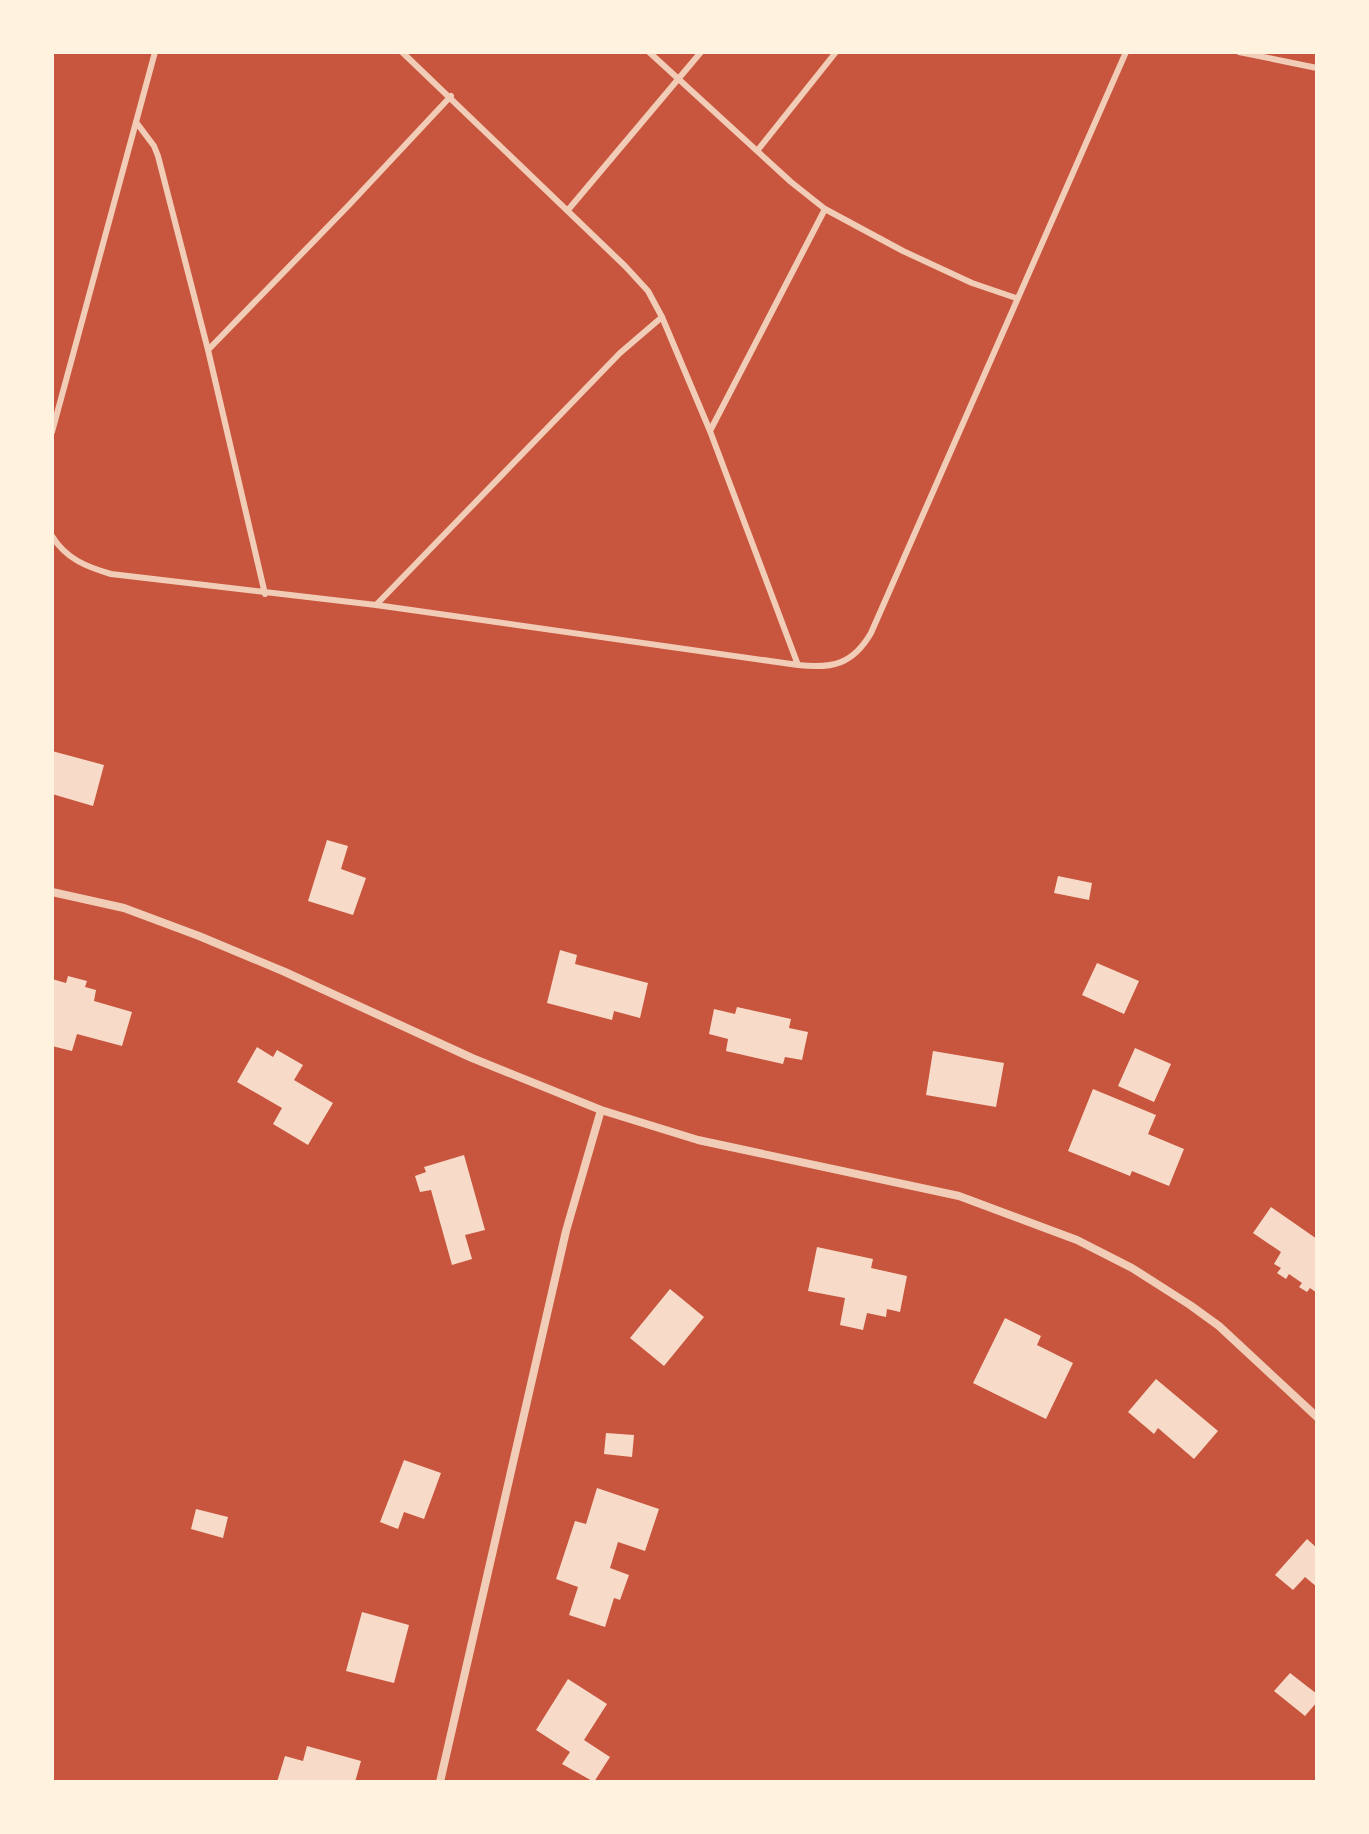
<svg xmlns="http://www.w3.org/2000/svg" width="1369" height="1834" viewBox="0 0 1369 1834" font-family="'Sofia Sans Condensed',sans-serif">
<rect width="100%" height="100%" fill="#c8553d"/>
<path fill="#f7dbc8" d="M52 751 104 765 93 806 52 794Z
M327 840 348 846 341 869 366 878 353 915 308 901Z
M1058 876 1092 883 1089 900 1054 893Z
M560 950 577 955 575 964 648 983 640 1018 614 1011 612 1020 547 1003Z
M1097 963 1139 981 1124 1014 1082 995Z
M68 976 87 981 85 987 96 990 94 1001 132 1012 122 1046 77 1034 72 1051 52 1046V979L66 983Z
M737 1007 791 1019 789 1028 808 1032 802 1060 785 1057 783 1064 726 1051 728 1039 709 1034 714 1009 735 1014Z
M257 1047 273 1057 277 1050 303 1065 294 1080 333 1103 308 1145 273 1124 282 1108 237 1082Z
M1135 1048 1171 1064 1154 1102 1118 1086Z
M933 1051 1004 1063 996 1107 926 1095Z
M1093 1089 1156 1115 1148 1134 1184 1149 1169 1186 1132 1171 1130 1176 1068 1151Z
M464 1155 485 1230 465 1235 472 1259 452 1265 431 1190 420 1192 415 1176 426 1172 424 1167Z
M1271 1207 1317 1239V1293L1310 1288 1307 1292 1299 1287 1302 1283 1289 1274 1286 1279 1277 1273 1281 1268 1274 1264 1281 1252 1253 1233Z
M817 1247 873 1259 871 1268 907 1276 900 1312 887 1309 886 1317 867 1313 863 1330 840 1325 845 1298 808 1291Z
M670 1289 704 1317 664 1366 630 1338Z
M1005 1318 1041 1336 1037 1345 1073 1363 1046 1419 973 1383Z
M1156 1379 1218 1431 1194 1459 1158 1428 1154 1434 1128 1412Z
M606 1433 634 1435 632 1457 604 1454Z
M404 1460 441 1473 424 1519 404 1512 398 1529 380 1522Z
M597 1488 659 1509 645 1551 618 1542 610 1568 629 1575 620 1600 614 1598 605 1627 569 1615 578 1587 556 1579 575 1521 586 1524Z
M196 1509 228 1517 223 1538 191 1529Z
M1307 1539 1317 1548V1587L1305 1577 1293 1590 1275 1575Z
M362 1612 409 1625 394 1683 346 1671Z
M1290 1673 1317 1694V1702L1305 1716 1274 1691Z
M568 1679 607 1704 584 1740 610 1757 594 1782 562 1764 570 1752 536 1730Z
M307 1746 361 1761 355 1782H277L285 1756 303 1761Z"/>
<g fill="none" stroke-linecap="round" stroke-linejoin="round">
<path stroke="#f1ccb7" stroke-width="6" d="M402 52 625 266 648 291 662 317 710 431 798 665
M649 52 791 182 825 209 903 251 972 283 1016 298
M1239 52 1317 68
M136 122 154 146 158 156 208 350 265 594
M757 151 836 52
M568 210 701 52
M208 350 349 205 451 96
M710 431 825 209
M52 432 155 52
M52 536C66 559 87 567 111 574L376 605 798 665C833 669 853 664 871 633L1126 52
M376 605 620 353 662 317"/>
<path stroke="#f1ccb7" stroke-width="8" d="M52 892 124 908 199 936 285 972 472 1058 601 1110 698 1140 959 1196 1077 1240 1132 1268 1190 1305 1219 1326 1317 1417
M440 1782 566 1231 601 1110"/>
</g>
<rect width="1369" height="1834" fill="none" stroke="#fff3e0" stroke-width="108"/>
</svg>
